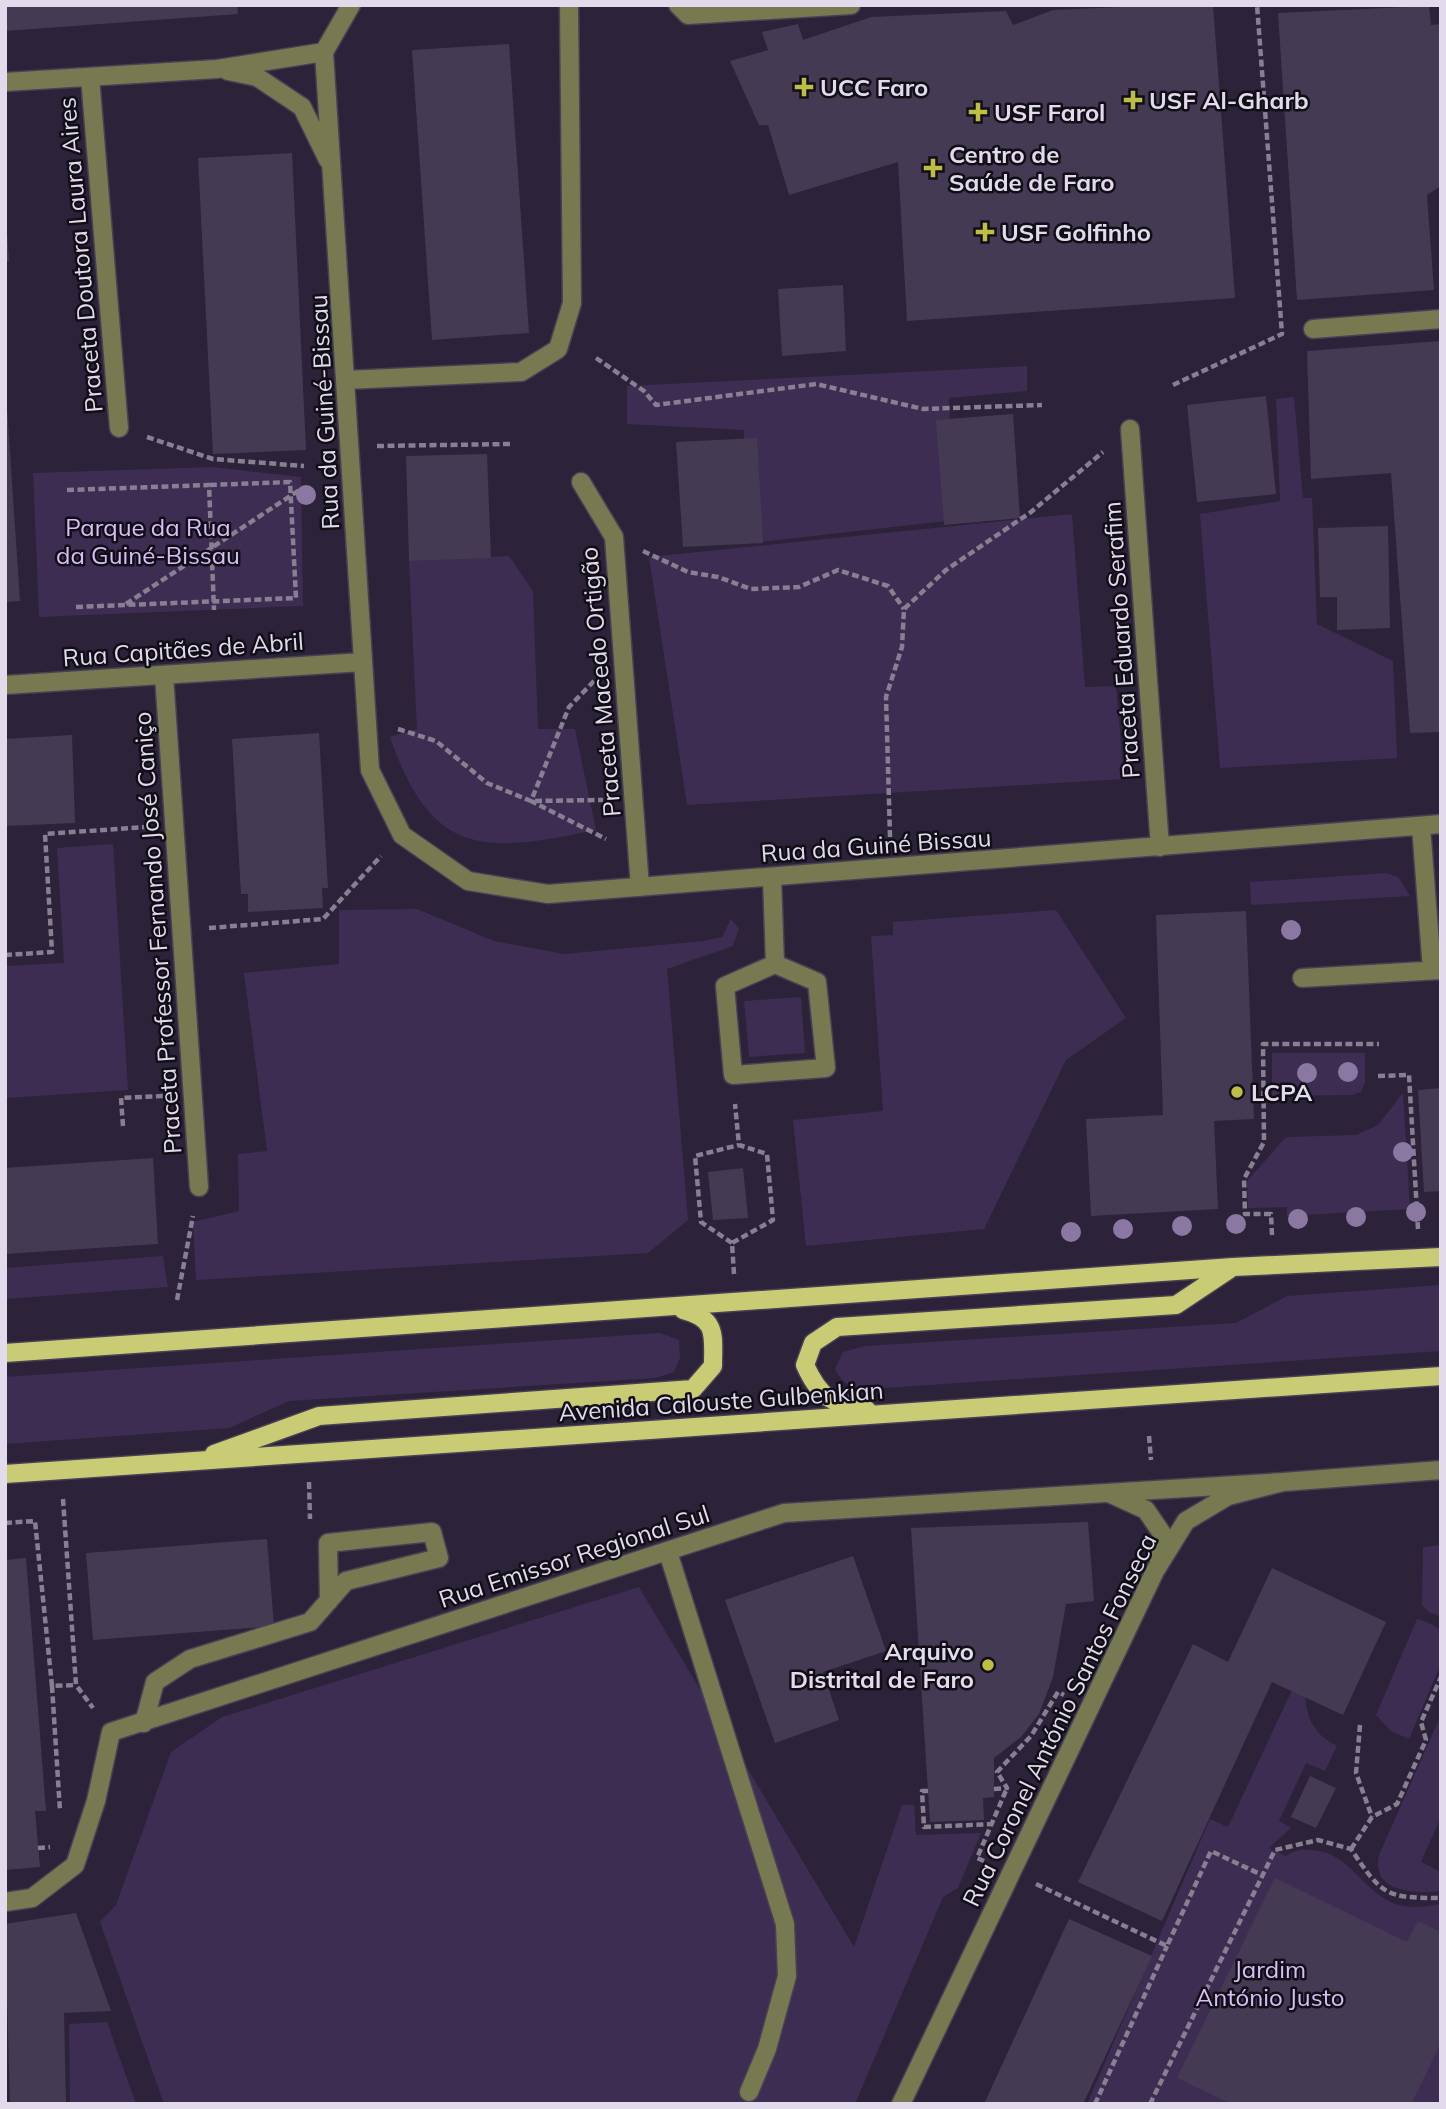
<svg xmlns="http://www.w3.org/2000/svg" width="1446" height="2109" viewBox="0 0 1446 2109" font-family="Mulish,sans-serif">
<rect width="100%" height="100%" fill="#2c2239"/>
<path fill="#3e2d52" d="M1027 366V391L949 398 955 520 742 544 744 430 627 424V386Z
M1294 397 1303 498H1312L1317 624 1393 661 1397 758 1220 768 1200 514 1280 501 1276 399Z
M213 467 301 477 303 606 39 617 33 473Z
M1072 514 1085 687 1116 686 1124 779 687 805 649 557Z
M509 556 533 591 538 729H575L596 830C485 853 432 859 390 737L417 729 409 561Z
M113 844 128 1090 5 1098V966L64 963 57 848Z
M1387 873 1398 877 1410 896 1251 905 1250 882Z
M417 909 494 941 564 954 704 941 722 937 731 919 739 929 733 946 667 969 688 1220 648 1253 196 1280 193 1222 239 1211 238 1154 267 1151 244 973 339 964V910Z
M1056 910 1126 1018 1066 1060 984 1229 806 1246 793 1120 883 1111 871 936 893 935V922Z
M801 997 805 1053 749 1057 744 1001Z
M1272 1053H1365V1083L1361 1092 1352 1095 1272 1096Z
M1403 1093 1410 1209 1287 1216V1207L1248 1208 1247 1181 1286 1137 1356 1135 1378 1125Z
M163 1256 168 1287 5 1299V1268Z
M1441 1285V1351L869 1389C852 1388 843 1385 835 1369L843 1352 865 1346 1236 1323 1287 1296Z
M660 1333 679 1340 680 1358 674 1372 656 1378 289 1401 229 1428 5 1444V1377Z
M1441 1545V1616L1430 1613 1422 1605 1423 1547Z
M639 1587 854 1947 902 1805H914L916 1835 981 1833 958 1888 943 1897 855 2104H164L100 1922 116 1905 171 1752 222 1717Z
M1417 1619 1432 1624 1441 1631V1664L1409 1739 1391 1731 1376 1715Z
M1292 1690 1305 1695C1307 1720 1314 1734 1337 1746L1325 1771 1306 1763 1279 1821 1291 1828 1269 1848 1286 1856C1294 1850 1301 1849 1311 1850 1348 1852 1358 1884 1387 1900 1404 1910 1423 1907 1441 1904V2104H1087L1210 1819 1228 1827Z
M1441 1715V1817L1421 1862 1441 1872V1891C1413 1894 1371 1892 1379 1855Z
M107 2022 136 2104H70L69 2024Z"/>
<path fill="#453a53" d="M5 5H237L238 14 5 31Z
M1167 5H1213L1235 298 907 321 898 162 789 195 768 125H759L730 61 768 50 762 32 798 24 803 40 871 17 1006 11 1013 25 1053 10Z
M1429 6 1431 25 1441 24V186L1427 195 1434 290 1297 300 1278 13Z
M509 44 529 333 432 340 412 50Z
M292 153 306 450 213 454 198 158Z
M5 231H7L9 261H5Z
M843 285 846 351 782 356 778 289Z
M1441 341V732L1410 733 1391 473 1311 479 1307 351Z
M5 377 20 601 5 602Z
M1266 396 1276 494 1197 502 1187 405Z
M1013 414 1020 518 944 525 936 420Z
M757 438 763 543 683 547 676 442Z
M487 454 491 558 409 561 406 456Z
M1388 526 1390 628 1337 630V597H1320L1318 528Z
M319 733 328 888H322L323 908 248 912V894H241L232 739Z
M72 735 75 823 5 826V739Z
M1246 911 1254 1119 1214 1121 1218 1209 1091 1216 1086 1119 1163 1115 1156 915Z
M1441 1088V1191L1424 1192 1418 1090Z
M153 1158 158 1244 5 1254V1168Z
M743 1168 748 1218 713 1220 708 1172Z
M1088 1522 1094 1601 1066 1604 1053 1677 1039 1714 1021 1737 994 1758V1797L983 1798 984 1820 930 1822 911 1528Z
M267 1539 274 1626 93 1640 86 1553Z
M853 1556 886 1651 823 1672 839 1720 775 1743 725 1600Z
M26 1558 46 1811H35L40 1867 5 1870V1560Z
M1272 1568 1386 1622 1343 1715 1272 1682 1162 1921 1078 1882 1193 1644 1228 1662Z
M1310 1776 1336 1788 1316 1828 1291 1817Z
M1275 1878 1407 1942 1418 1921 1441 1932V2043L1411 2104H1232L1177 2078Z
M76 1913 111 2011 64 2013 66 2104H10L5 1924Z
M1069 1919 1152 1956 1083 2104H984Z"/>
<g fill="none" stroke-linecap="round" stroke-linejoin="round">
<defs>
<path id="minor" d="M678 5 688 15 851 5
M324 52 370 770 402 835 468 881 548 894 1441 824
M324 52 351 5
M228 71 257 77 302 107 328 160
M90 77 119 428
M5 82 217 69 324 52
M1313 329 1441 319
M346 380 521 372 558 349 572 303 569 5
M1130 429 1160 847
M581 482 614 537 640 887
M164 675 199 1187
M5 685 363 662
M1421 826 1432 970
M772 877 775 964 725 986 733 1075 826 1068 817 982 775 964
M1302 978 1441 970
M1111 1494 1146 1510 1163 1535 1158 1557
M668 1552 785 1924 787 1976 767 2049 749 2092
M144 1723 155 1682 190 1659 310 1622 346 1581 439 1558 432 1532 328 1543 329 1601
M5 1902 32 1898 75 1865 96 1801 111 1732 784 1513 1283 1482
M901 2104 1155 1571 1186 1521 1228 1496 1283 1482 1441 1470"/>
<path id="major" d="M5 1353 1233 1267 1441 1257
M867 1410C831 1402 821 1400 805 1365L813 1343 837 1327 1176 1305 1230 1269
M214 1454 319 1416 693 1389 713 1366C713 1335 718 1319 683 1310
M5 1474 1441 1376"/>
</defs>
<use href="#minor" stroke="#494055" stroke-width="21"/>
<use href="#major" stroke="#494055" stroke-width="21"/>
<path stroke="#877f92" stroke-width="4.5" stroke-dasharray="7 3.5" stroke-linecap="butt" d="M596 358 644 391 656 405 816 384 923 409 1042 405
M1173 385 1282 334 1257 5
M147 437 213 459 304 466
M377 446 510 444
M67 490 209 485 214 610
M643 551 688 572 718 577 751 589 799 587 838 570 888 586 904 609
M126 604 301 489
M76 607 296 598 290 482 209 485
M594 681 569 707 531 801 606 839
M398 729 436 741 487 783 531 801 603 800
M890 837 886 697 902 647 904 609 946 570 1031 512 1103 452
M209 928 323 919 381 856
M5 955 52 952 45 834 145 827
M1378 1076 1409 1075 1418 1229
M123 1126 121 1098 164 1096
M1272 1235 1271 1214H1245L1244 1179 1264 1142 1263 1044H1379
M732 1243 701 1222 695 1156 739 1145
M734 1274 732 1243 773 1220 767 1154 739 1145 735 1104
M177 1300 193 1216
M1149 1436 1151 1460
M309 1482 310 1519
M63 1499 76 1685 93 1708
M5 1523 35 1521 52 1686 76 1685
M52 1686 60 1811
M1360 1725 1356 1773 1372 1817
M994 1789 1007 1788 997 1772 1031 1736 1058 1692 1064 1695
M928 1791H922L924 1827 993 1824
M38 1848 50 1847
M1351 1849 1372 1817 1397 1804 1426 1740 1421 1722 1441 1677
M984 1861 977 1858 1007 1788
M1036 1884 1167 1946 1211 1851 1262 1875
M1095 2104 1167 1946
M1150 2104 1275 1850 1318 1840 1351 1849C1382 1895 1385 1898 1441 1898
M1440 2104 1441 2103"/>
<use href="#minor" stroke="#777950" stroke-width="18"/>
<use href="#major" stroke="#c9cc74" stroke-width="18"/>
</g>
<g fill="#8a78a2">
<circle cx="306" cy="495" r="10"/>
<circle cx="1291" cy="930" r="10"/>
<circle cx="1348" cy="1072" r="10"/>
<circle cx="1307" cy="1073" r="10"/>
<circle cx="1403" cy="1152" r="10"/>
<circle cx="1416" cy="1212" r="10"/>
<circle cx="1356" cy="1217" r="10"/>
<circle cx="1298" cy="1219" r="10"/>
<circle cx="1236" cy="1224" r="10"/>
<circle cx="1182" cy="1226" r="10"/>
<circle cx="1123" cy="1229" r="10"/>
<circle cx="1071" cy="1232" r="10"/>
</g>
<g fill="#bcbf43" stroke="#120e18" stroke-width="2.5">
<path d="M800.5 76.5h7v7h7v7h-7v7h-7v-7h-7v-7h7z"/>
<path d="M1129.5 89.5h7v7h7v7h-7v7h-7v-7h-7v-7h7z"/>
<path d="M974.5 101.5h7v7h7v7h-7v7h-7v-7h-7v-7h7z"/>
<path d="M929.5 157.5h7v7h7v7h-7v7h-7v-7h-7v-7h7z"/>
<path d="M981.5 221.5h7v7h7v7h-7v7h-7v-7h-7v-7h7z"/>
<circle cx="1237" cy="1092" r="7"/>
<circle cx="988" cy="1665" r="7"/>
</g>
<g text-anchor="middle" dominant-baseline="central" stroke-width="5" stroke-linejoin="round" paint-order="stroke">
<g font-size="24" font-weight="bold" fill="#e1dbeb" stroke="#120e18" text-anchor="start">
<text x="820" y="87">UCC Faro</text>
<text x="1149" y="100">USF Al-Gharb</text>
<text x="994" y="112">USF Farol</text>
<text x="949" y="154">Centro de<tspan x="949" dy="28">Saúde de Faro</tspan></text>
<text x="1001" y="232">USF Golfinho</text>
<text x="1251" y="1092">LCPA</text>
<text x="974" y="1651" text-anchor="end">Arquivo<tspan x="974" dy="28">Distrital de Faro</tspan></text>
</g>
<g font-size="24" fill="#e1dbeb" stroke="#120e18">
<text transform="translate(80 255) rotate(-95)">Praceta Doutora Laura Aires</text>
<text transform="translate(324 412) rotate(-93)">Rua da Guiné-Bissau</text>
<text transform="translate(1121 640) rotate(-94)">Praceta Eduardo Serafim</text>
<text transform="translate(183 649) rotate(-4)">Rua Capitães de Abril</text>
<text transform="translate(600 682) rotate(-95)">Praceta Macedo Ortigão</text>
<text transform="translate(876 845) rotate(-4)">Rua da Guiné Bissau</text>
<text transform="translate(157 933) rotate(-94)">Praceta Professor Fernando José Caniço</text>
<text transform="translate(721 1401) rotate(-4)">Avenida Calouste Gulbenkian</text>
<text transform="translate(574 1556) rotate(-18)">Rua Emissor Regional Sul</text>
<text transform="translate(1059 1720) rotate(-64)">Rua Coronel António Santos Fonseca</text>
</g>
<g font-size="24" fill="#d6bff8" stroke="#120e18">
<text x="148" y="527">Parque da Rua<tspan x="148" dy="28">da Guiné-Bissau</tspan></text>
<text x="1270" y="1969">Jardim<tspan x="1270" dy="28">António Justo</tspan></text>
</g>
</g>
<rect width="1446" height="2109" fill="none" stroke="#e1dbeb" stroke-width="14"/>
</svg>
